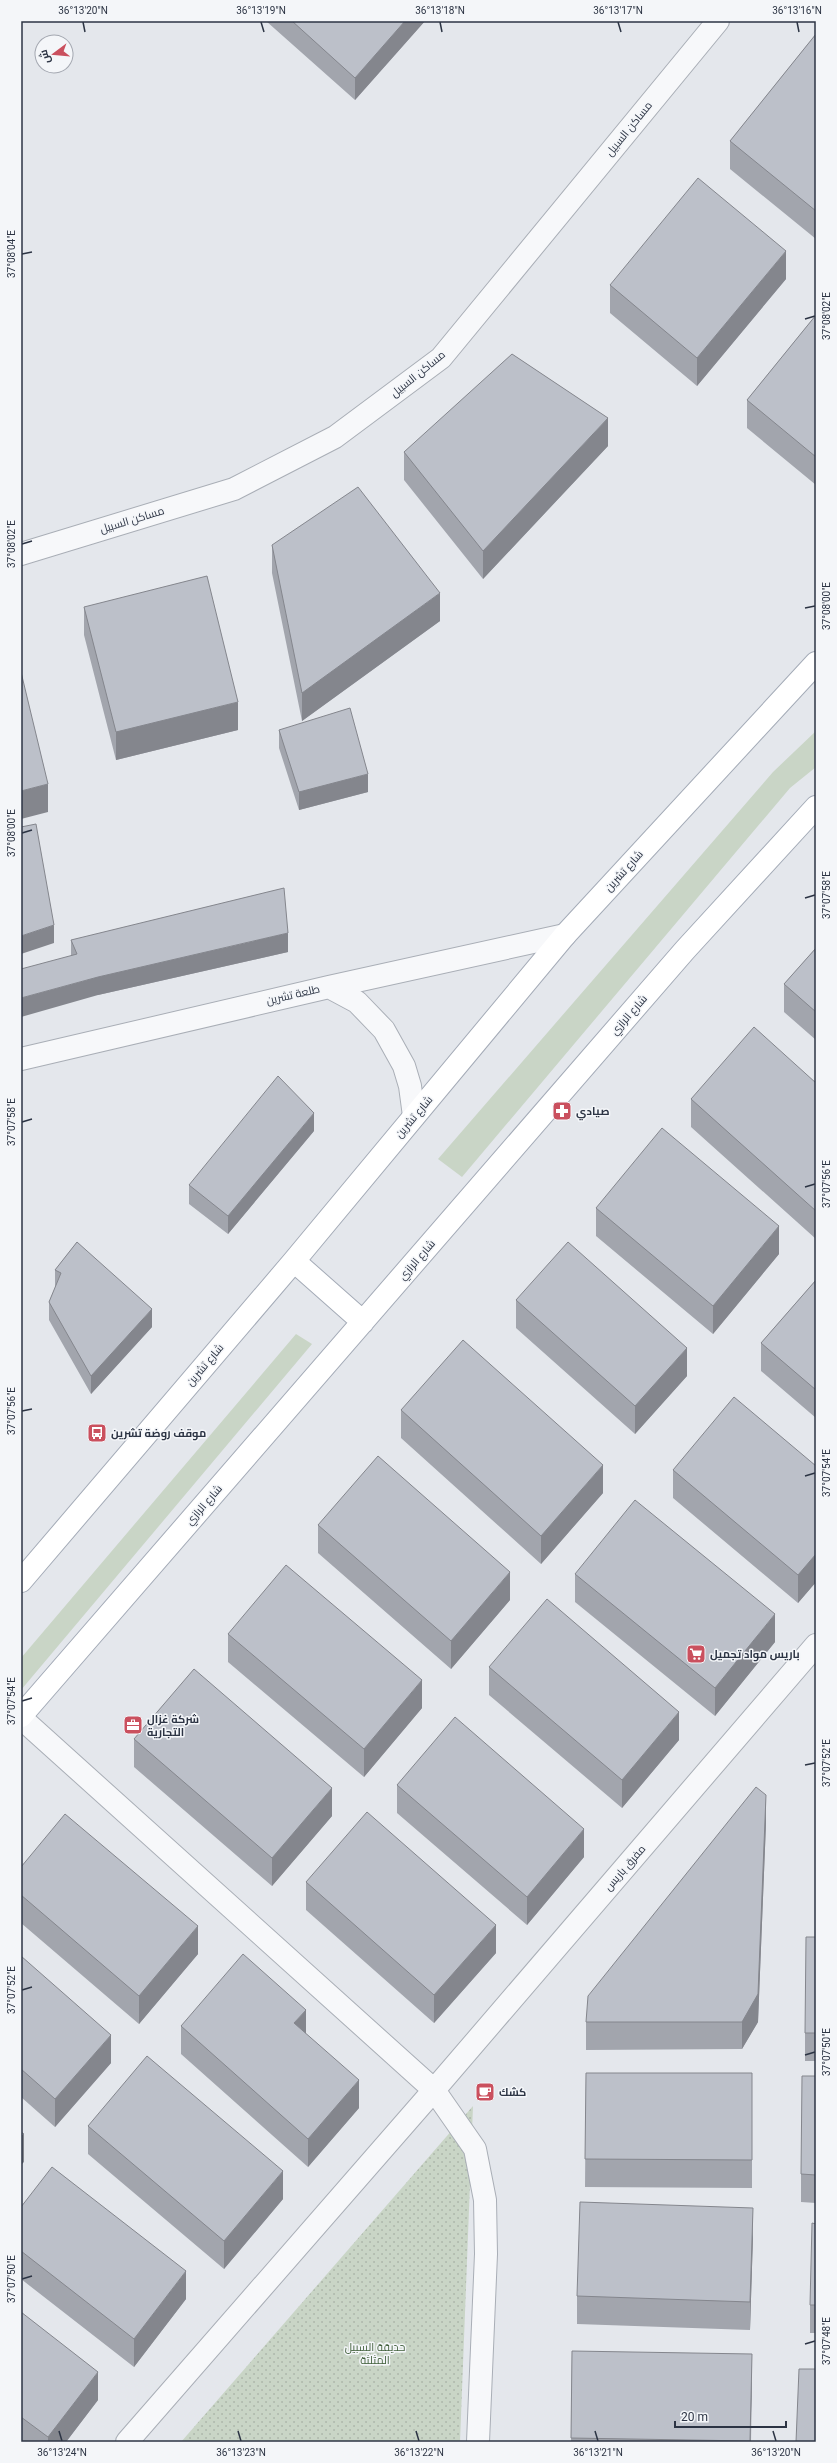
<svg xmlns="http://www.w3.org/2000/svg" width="837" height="2463" viewBox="0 0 837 2463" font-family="Roboto,Cairo,sans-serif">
<defs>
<pattern id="park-dots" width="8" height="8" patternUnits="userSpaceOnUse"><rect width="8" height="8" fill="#c9d5c6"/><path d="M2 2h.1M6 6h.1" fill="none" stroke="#adb7ab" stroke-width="1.8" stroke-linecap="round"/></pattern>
</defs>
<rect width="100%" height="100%" fill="#e4e7ec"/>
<path fill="#c9d5c6" d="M816 731V767L790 788 462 1177 438 1159 773 772Z
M296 1334 312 1344 21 1690V1658Z"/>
<path fill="url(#park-dots)" d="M473 2106 460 2442H181Z"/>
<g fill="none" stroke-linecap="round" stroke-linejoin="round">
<defs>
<path id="minor" d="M21 554 234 489 335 437 441 358 718 21
M329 987 357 1002 384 1030 404 1066 410 1086 414 1116
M21 1059 329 987 565 935
M21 1718 434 2090 475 2149 485 2200 486 2254 478 2442
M127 2442 434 2090 816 1645"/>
<path id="major" d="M294 1261 363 1322
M21 1581 294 1261 565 935 816 663
M21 1716 685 950 816 807"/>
</defs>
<use href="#minor" stroke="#a9aeb6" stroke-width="24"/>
<use href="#major" stroke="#a4abb7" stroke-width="24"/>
<use href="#minor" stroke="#f7f8fa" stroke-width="22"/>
<use href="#major" stroke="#fff" stroke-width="22"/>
</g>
<path fill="#a2a5ad" d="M266 21H425L355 100Z
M816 34V239L730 169V141Z
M786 279 697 386 610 313V285Z
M816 315V485L747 428V400Z
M608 446 483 579 404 480V452Z
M272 545 440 621 302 721 272 573Z
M84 607 238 730 116 760 84 635Z
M279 730 368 792 299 810 279 748Z
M71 940 288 952 98 995 71 956Z
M816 948V1040L784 1012V984Z
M816 1083V1239L691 1127V1099Z
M314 1131 228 1234 189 1204V1185Z
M596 1208 779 1254 713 1334 596 1236Z
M77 1242 152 1327 91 1394 49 1320V1302L55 1288V1270Z
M816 1280V1418L761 1371V1343Z
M516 1300 687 1376 635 1434 516 1328Z
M401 1410 603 1493 541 1564 401 1438Z
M816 1466V1582L798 1603 673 1498V1470Z
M318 1525 510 1600 451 1669 318 1553Z
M575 1574 775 1642 715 1716 575 1602Z
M228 1634 422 1708 364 1777 228 1662Z
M489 1667 679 1740 622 1808 489 1695Z
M134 1739 332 1816 272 1886 134 1767Z
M397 1785 584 1857 527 1925 397 1813Z
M766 1823 758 2022 742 2049 586 2050V2022Z
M21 1867 198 1954 139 2024 21 1923Z
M306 1882 496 1953 434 2023 306 1910Z
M816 1937V2061H805V2033Z
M21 1956 111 2063 55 2127 21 2097Z
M181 2026 306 2034 359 2108 308 2167 181 2054Z
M586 2073H752V2188L585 2187Z
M816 2076V2203L801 2202V2174Z
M88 2126 283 2199 224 2269 88 2154Z
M21 2207 186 2299 134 2367 21 2279Z
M816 2224V2333H810V2305Z
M753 2236 750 2330 577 2324V2296Z
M21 2312 98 2400 66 2442H21Z
M572 2351 752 2382 751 2442H571Z"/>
<path fill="#84868d" d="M405 21H425L355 100V78Z
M786 251V279L697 386V358Z
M608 418V446L483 579V551Z
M440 593V621L302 721V693Z
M238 702V730L116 760V732Z
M368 774V792L299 810V792Z
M48 784V812L21 819V791Z
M54 925V943L21 954V936Z
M288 933V952L98 995 21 1017V998L98 977Z
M314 1113V1131L228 1234V1216Z
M779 1226V1254L713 1334V1306Z
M152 1309V1327L91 1394V1376Z
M687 1348V1376L635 1434V1406Z
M603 1465V1493L541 1564V1536Z
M816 1554V1582L798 1603V1575Z
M510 1572V1600L451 1669V1641Z
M775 1614V1642L715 1716V1688Z
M422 1680V1708L364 1777V1749Z
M679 1712V1740L622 1808V1780Z
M332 1788V1816L272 1886V1858Z
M766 1795V1823L758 2022 742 2049V2022Z
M584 1829V1857L527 1925V1897Z
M496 1925V1953L434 2023V1995Z
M198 1926V1954L139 2024V1996Z
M306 2010V2038L294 2023Z
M111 2035V2063L55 2127V2099Z
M359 2080V2108L308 2167V2139Z
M24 2134V2162L21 2165V2137Z
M283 2171V2199L224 2269V2241Z
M753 2208V2236L750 2330V2302Z
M186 2271V2299L134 2367V2339Z
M752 2354V2382L750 2442Z
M98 2372V2400L66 2442H48V2437Z"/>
<path fill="#bcc0c9" stroke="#84868d" d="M292 21H405L355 78Z
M816 34V211L730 141Z
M698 178 786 251 697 358 610 285Z
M816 315V457L747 400Z
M512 354 608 418 483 551 404 452Z
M358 487 440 593 302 693 272 545Z
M207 576 238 702 116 732 84 607Z
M21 672 48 784 21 791Z
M350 708 368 774 299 792 279 730Z
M36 824 54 925 21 936V827Z
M284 888 288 933 98 977 21 998V969L77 954 71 940Z
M816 948V1012L784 984Z
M754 1027 816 1083V1211L691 1099Z
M278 1076 314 1113 228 1216 189 1185Z
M662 1128 779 1226 713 1306 596 1208Z
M77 1242 152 1309 91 1376 49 1302 61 1273 55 1270Z
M568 1242 687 1348 635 1406 516 1300Z
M816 1280V1390L761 1343Z
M463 1340 603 1465 541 1536 401 1410Z
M734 1397 816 1466V1554L798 1575 673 1470Z
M378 1456 510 1572 451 1641 318 1525Z
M635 1500 775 1614 715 1688 575 1574Z
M286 1565 422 1680 364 1749 228 1634Z
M547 1599 679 1712 622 1780 489 1667Z
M194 1669 332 1788 272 1858 134 1739Z
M455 1717 584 1829 527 1897 397 1785Z
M756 1787 766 1795 758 1994 742 2022H586L588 1996Z
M367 1812 496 1925 434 1995 306 1882Z
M65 1814 198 1926 139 1996 21 1895V1867Z
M806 1937H816V2033H805Z
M243 1954 306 2010 294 2023 359 2080 308 2139 181 2026Z
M21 1956 111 2035 55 2099 21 2069Z
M147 2056 283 2171 224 2241 88 2126Z
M586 2073H752V2160L585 2159Z
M802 2076H816V2175L801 2174Z
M21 2132 24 2134 21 2137Z
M52 2167 186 2271 134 2339 21 2251V2207Z
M580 2202 753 2208 750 2302 577 2296Z
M812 2223 816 2224V2305H810Z
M21 2312 98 2372 48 2437 21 2417Z
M572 2351 752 2354 750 2441 571 2438Z
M799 2369H816V2442H796Z"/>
<path fill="none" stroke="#2c3444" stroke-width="1.5" d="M83 22 85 32M261 22 264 32M440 22 442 32M618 22 621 32M797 22 799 32M22 254 32 252M805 319 815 316M22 544 32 541M805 608 815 606M22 833 32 830M805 898 815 895M22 1122 32 1119M805 1187 815 1184M22 1411 32 1409M805 1476 815 1473M22 1701 32 1698M805 1765 815 1763M22 1990 32 1987M805 2055 815 2052M22 2279 32 2276M805 2344 815 2341M59 2431 62 2441M238 2431 241 2441M416 2431 419 2441M595 2431 598 2441M773 2431 776 2441"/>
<defs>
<symbol id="pharmacy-square" viewBox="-11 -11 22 22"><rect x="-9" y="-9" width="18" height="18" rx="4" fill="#ca505e" stroke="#f4f6f9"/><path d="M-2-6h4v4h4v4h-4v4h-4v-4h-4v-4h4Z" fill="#fff"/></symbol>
<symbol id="bus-square" viewBox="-11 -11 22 22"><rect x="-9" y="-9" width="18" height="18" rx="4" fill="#ca505e" stroke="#f4f6f9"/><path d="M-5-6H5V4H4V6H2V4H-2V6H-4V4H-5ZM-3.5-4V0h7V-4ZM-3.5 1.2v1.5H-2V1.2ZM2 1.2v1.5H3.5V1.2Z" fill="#fff"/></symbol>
<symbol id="supermarket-square" viewBox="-11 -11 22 22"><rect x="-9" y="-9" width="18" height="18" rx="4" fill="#ca505e" stroke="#f4f6f9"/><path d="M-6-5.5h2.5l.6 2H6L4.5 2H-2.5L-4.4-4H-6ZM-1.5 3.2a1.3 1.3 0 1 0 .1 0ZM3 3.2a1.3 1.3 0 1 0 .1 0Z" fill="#fff"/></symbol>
<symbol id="office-square" viewBox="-11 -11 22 22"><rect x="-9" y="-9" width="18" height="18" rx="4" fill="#ca505e" stroke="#f4f6f9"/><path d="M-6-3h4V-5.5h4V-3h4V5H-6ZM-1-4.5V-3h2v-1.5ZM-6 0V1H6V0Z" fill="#fff"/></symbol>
<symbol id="cafe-square" viewBox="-11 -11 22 22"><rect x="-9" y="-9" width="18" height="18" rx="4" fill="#ca505e" stroke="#f4f6f9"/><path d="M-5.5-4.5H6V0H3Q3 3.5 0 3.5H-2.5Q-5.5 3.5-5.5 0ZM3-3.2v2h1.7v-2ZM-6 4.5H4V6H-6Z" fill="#fff"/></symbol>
</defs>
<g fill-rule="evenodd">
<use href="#pharmacy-square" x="551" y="1100" width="22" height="22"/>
<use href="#bus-square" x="86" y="1422" width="22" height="22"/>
<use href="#supermarket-square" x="685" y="1643" width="22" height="22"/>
<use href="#office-square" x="122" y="1714" width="22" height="22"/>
<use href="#cafe-square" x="474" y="2081" width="22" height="22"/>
</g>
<g text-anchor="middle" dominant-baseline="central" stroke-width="3" stroke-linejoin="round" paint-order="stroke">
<g font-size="11" fill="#2c3444" stroke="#f4f6f9">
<text transform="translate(629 129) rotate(-51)">مساكن السبيل</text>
<text transform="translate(418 374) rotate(-39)">مساكن السبيل</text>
<text transform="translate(132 520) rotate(-17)">مساكن السبيل</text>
<text transform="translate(624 871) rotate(-48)">شارع تشرين</text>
<text transform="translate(293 995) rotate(-13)">طلعة تشرين</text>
<text transform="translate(629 1015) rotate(-49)">شارع الرازي</text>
<text transform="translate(414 1117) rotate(-50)">شارع تشرين</text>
<text transform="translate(417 1260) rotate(-49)">شارع الرازي</text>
<text transform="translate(205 1365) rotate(-50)">شارع تشرين</text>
<text transform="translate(204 1505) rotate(-49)">شارع الرازي</text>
<text transform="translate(625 1868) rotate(-49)">مفرق باريس</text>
</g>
<g font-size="11" font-weight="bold" fill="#2c3444" stroke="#f4f6f9" text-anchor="start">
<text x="576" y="1111">صيادي</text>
<text x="111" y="1433">موقف روضة تشرين</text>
<text x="710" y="1654">باريس مواد تجميل</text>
<text x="147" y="1719">شركة غزال<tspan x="147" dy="13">التجارية</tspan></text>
<text x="499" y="2092">كشك</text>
</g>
<g font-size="11" fill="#405f3a" stroke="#f4f6f9">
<text x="375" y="2347">حديقة السبيل<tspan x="375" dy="13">المثلثة</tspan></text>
</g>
</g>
<rect width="837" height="2463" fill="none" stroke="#f4f6f9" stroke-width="44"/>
<g transform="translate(54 54) rotate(254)"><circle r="19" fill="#f4f6f9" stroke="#a4a8b1"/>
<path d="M0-3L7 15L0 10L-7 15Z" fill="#ca505e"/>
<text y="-6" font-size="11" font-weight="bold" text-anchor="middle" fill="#2c3444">ش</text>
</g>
<path d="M675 2421v6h111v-6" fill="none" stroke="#2c3444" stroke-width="2"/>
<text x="681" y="2421" font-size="12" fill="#2c3444" stroke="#f4f6f9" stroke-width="3" paint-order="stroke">20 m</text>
<rect x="22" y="22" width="793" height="2419" fill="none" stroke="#2c3444" stroke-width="1.5"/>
<g font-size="10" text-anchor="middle" fill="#2c3444">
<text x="83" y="14">36°13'20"N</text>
<text x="261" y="14">36°13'19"N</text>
<text x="440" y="14">36°13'18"N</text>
<text x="618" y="14">36°13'17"N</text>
<text x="797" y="14">36°13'16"N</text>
<text transform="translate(11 254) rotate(-90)" y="4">37°08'04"E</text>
<text transform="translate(826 316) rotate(-90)" y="4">37°08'02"E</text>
<text transform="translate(11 544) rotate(-90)" y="4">37°08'02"E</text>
<text transform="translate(826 606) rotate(-90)" y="4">37°08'00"E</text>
<text transform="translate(11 833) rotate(-90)" y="4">37°08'00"E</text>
<text transform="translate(826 895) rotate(-90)" y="4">37°07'58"E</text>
<text transform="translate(11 1122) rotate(-90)" y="4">37°07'58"E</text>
<text transform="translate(826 1184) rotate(-90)" y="4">37°07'56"E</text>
<text transform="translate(11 1411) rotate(-90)" y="4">37°07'56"E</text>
<text transform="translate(826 1473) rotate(-90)" y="4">37°07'54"E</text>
<text transform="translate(11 1701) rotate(-90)" y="4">37°07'54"E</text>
<text transform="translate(826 1763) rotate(-90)" y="4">37°07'52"E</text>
<text transform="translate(11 1990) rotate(-90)" y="4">37°07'52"E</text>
<text transform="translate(826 2052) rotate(-90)" y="4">37°07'50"E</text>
<text transform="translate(11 2279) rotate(-90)" y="4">37°07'50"E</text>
<text transform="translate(826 2341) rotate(-90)" y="4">37°07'48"E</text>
<text x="62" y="2456">36°13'24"N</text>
<text x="241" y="2456">36°13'23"N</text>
<text x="419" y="2456">36°13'22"N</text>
<text x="598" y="2456">36°13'21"N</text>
<text x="776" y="2456">36°13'20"N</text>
</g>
</svg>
